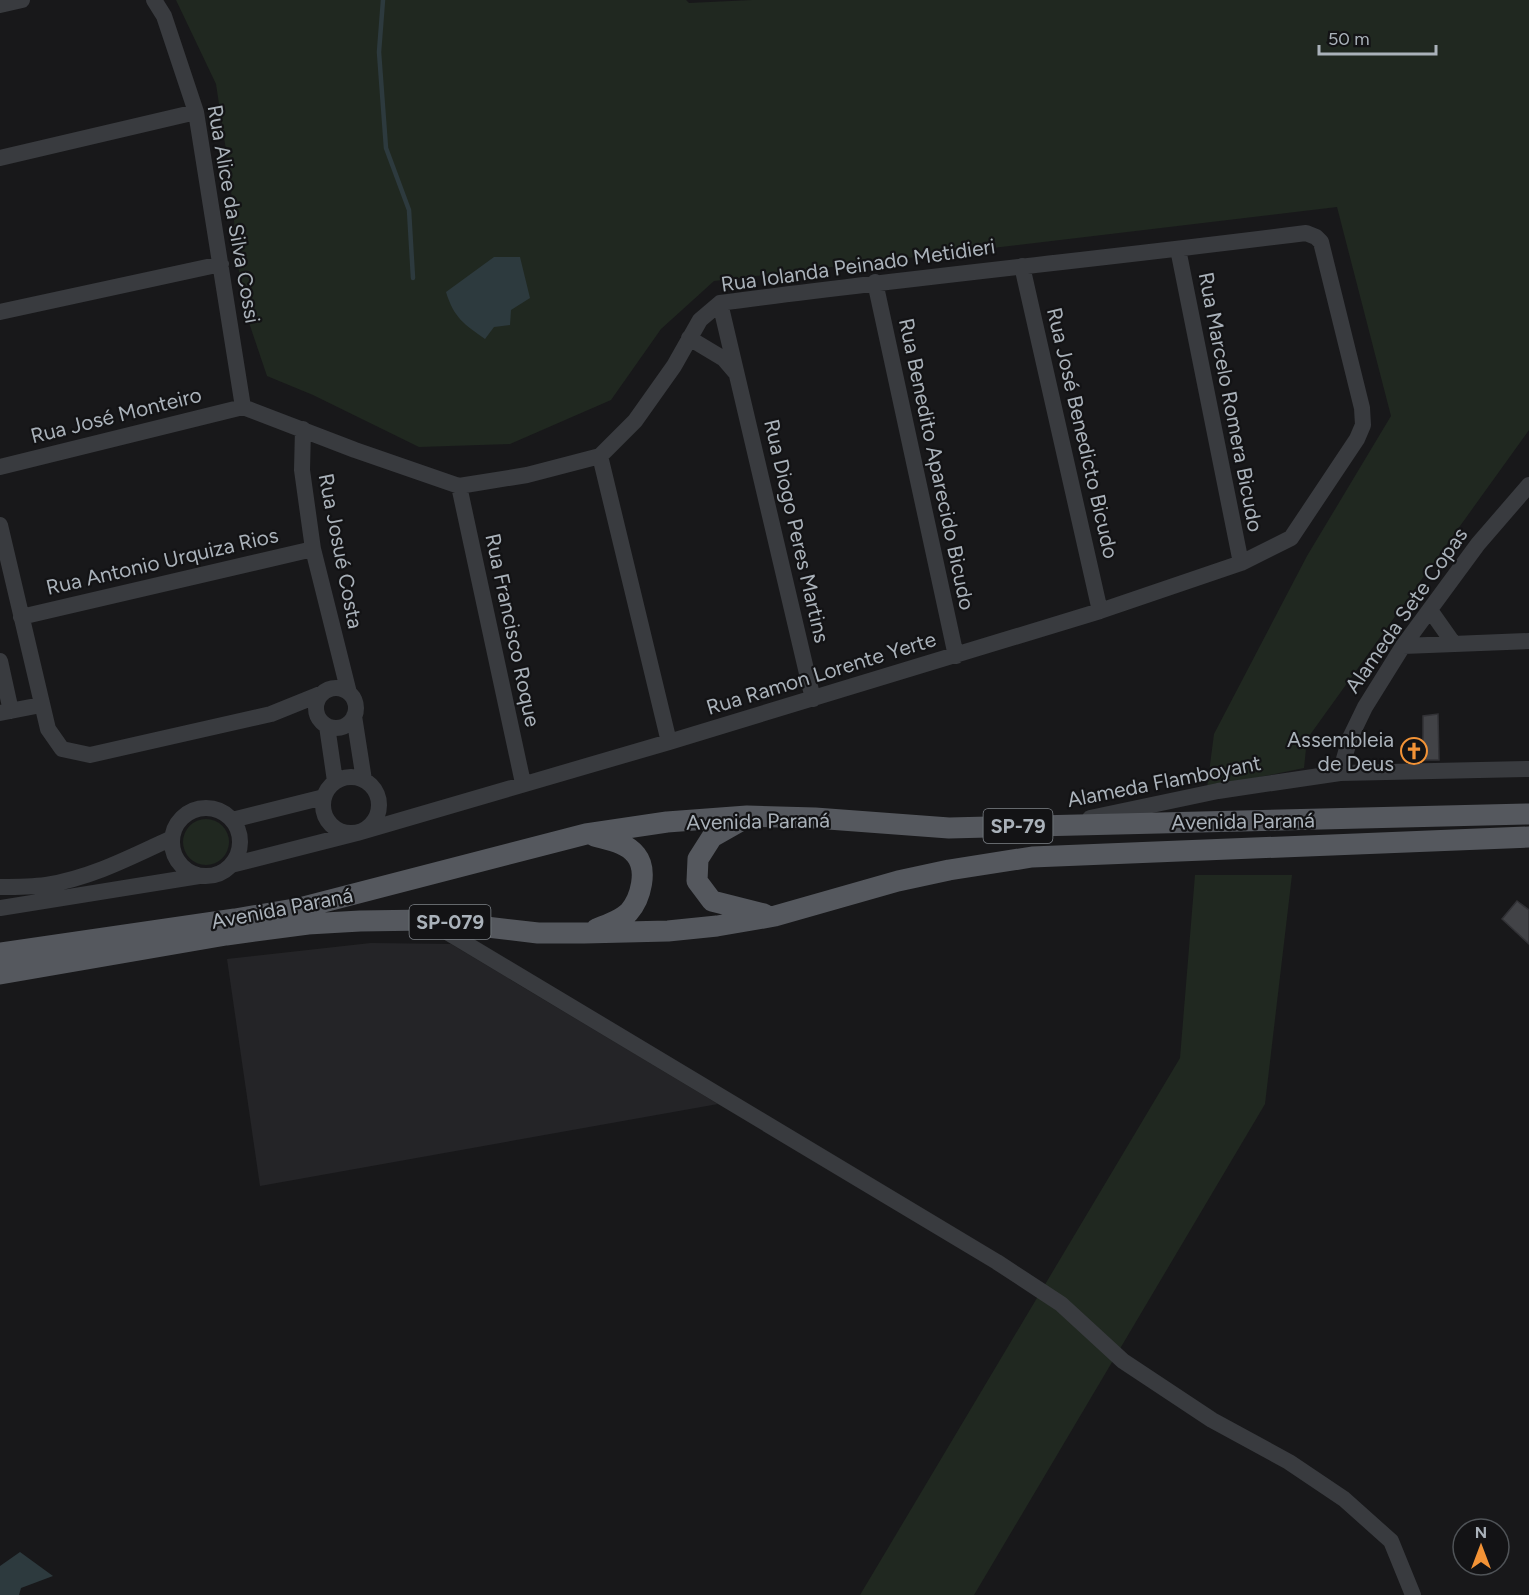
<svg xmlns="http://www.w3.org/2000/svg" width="1529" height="1595" viewBox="0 0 1529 1595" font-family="Figtree,sans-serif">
<rect width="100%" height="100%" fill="#18181a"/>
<path fill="#242427" d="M371 943 451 944 718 1104 260 1186 227 959Z"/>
<path fill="#202820" d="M176 0H686L689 3 752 0H1529V430L1307 739 1304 768 1207 788 1214 734 1307 556 1391 416 1337 207 714 281 661 329 611 400 510 444 419 447 313 395 267 376 242 302 229 170 216 84Z
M183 842a23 23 0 1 1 46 0a23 23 0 1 1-46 0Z
M1195 875H1292L1265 1104 974 1595H860L1180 1058Z"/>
<path fill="#2d3a3e" d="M494 257H520L530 298 511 310 510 325 494 327 485 339C464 324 454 318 446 292Z
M20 1552 53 1576 21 1588 19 1595H0V1566Z"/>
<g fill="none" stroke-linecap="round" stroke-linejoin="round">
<path stroke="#2d3a3e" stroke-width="4.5" d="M383 0 379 52 386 148 409 210 413 278"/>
</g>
<path fill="#424347" stroke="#323236" stroke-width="1.5" d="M1438 714 1439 760H1423V716Z
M1406 742H1421L1423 760H1407Z
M1517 901 1529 910V944L1502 919Z"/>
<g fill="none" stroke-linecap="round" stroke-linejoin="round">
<path stroke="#393b3f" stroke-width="16" d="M154 0 164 16 196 112 243 407
M0 5 22 0
M0 158 196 112
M1178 249 1241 563
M1022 266 1100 611
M875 282 956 656
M720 303 813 699
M0 312 221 264
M689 338 724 359 736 373
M303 429 302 470 313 549 349 693
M600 456 669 742
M0 467 243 407
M459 486 523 783
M0 525 48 729 62 749 90 755 271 714 323 693
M1430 610 1454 644
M21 617 313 549
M1403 646 1529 641
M0 661 11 711
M316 708a20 20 0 1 1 40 0a20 20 0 1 1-40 0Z
M0 713 41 705
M354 716 364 780
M327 726 335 781
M1340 773 1350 738 1365 707 1403 646 1478 544 1529 485
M323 805a28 28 0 1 1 56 0a28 28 0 1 1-56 0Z
M172 842a34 34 0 1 1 68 0a34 34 0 1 1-68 0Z
M1090 818 1218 791 1340 773 1529 769
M232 820 324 797
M231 865 357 833 669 742 1100 611 1241 563 1291 538 1357 439 1363 425 1362 408 1321 242 1316 237 1306 233C1111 258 915 277 720 303L700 320 674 366 635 421 600 456 527 475 459 486 355 450 243 407
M0 887C15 887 31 887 46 885 91 878 131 857 172 838
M0 908 199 876
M430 922 997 1262 1061 1304 1123 1361 1212 1420 1289 1462 1344 1499 1391 1541 1413 1595"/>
<path stroke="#55585e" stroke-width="21" d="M742 820 712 837 698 859 697 881 712 901 764 914
M594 836C608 840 626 842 636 855 648 870 641 898 629 912 621 920 607 925 596 929
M0 953 235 919 300 908 586 834 667 822 747 816 815 818 949 828 1529 814
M0 974 226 935 308 924 360 921 427 920 538 933H584L668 931 717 926 775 916 898 881 949 870 1032 857 1529 837"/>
</g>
<defs>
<symbol id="church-ring" viewBox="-11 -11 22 22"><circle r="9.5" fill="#131315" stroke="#f39336" stroke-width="1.5"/><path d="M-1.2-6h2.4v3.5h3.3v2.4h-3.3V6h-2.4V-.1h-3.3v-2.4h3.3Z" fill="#f39336"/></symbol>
</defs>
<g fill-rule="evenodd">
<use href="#church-ring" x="1399" y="736" width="30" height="30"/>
</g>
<g text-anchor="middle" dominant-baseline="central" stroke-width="4.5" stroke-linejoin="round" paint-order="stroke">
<g fill="#131315" stroke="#7d8288" stroke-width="1.5">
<rect x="983.5" y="809" width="69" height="34" rx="4.5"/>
<rect x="409.5" y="905" width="81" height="34" rx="4.5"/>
</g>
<g font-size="20" font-weight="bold" fill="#aab2ba">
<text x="1018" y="826">SP-79</text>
<text x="450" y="922">SP-079</text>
</g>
<g font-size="21" fill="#aab2ba" stroke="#131315">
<text transform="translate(234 214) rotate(80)">Rua Alice da Silva Cossi</text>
<text transform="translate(858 265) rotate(-8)">Rua Iolanda Peinado Metidieri</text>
<text transform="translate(1231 402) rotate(79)">Rua Marcelo Romera Bicudo</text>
<text transform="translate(116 415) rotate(-14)">Rua José Monteiro</text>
<text transform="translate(1083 433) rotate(77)">Rua José Benedicto Bicudo</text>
<text transform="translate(937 464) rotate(78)">Rua Benedito Aparecido Bicudo</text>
<text transform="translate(797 531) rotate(77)">Rua Diogo Peres Martins</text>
<text transform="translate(341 551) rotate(79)">Rua Josué Costa</text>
<text transform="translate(162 561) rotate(-13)">Rua Antonio Urquiza Rios</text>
<text transform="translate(1406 610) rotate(-55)">Alameda Sete Copas</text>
<text transform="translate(513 630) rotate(78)">Rua Francisco Roque</text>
<text transform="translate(821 673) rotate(-17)">Rua Ramon Lorente Yerte</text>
<text transform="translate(1164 781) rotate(-11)">Alameda Flamboyant</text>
<text transform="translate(758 821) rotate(-1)">Avenida Paraná</text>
<text transform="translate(1243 821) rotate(-1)">Avenida Paraná</text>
<text transform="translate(282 908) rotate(-11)">Avenida Paraná</text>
</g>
<g font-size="21" fill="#aab2ba" stroke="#131315" text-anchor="end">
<text x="1394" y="739">Assembleia<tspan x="1394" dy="24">de Deus</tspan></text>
</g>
</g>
<g transform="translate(1481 1547)"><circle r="28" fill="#131315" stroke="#4f5357" stroke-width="1.5"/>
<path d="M0-4.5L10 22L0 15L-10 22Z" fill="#f39336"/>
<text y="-9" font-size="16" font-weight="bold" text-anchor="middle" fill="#aab2ba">N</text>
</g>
<path d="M1319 45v9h117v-9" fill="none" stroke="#aab2ba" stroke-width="3"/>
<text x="1328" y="45" font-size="18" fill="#aab2ba" stroke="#131315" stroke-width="4.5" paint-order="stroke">50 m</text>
</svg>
